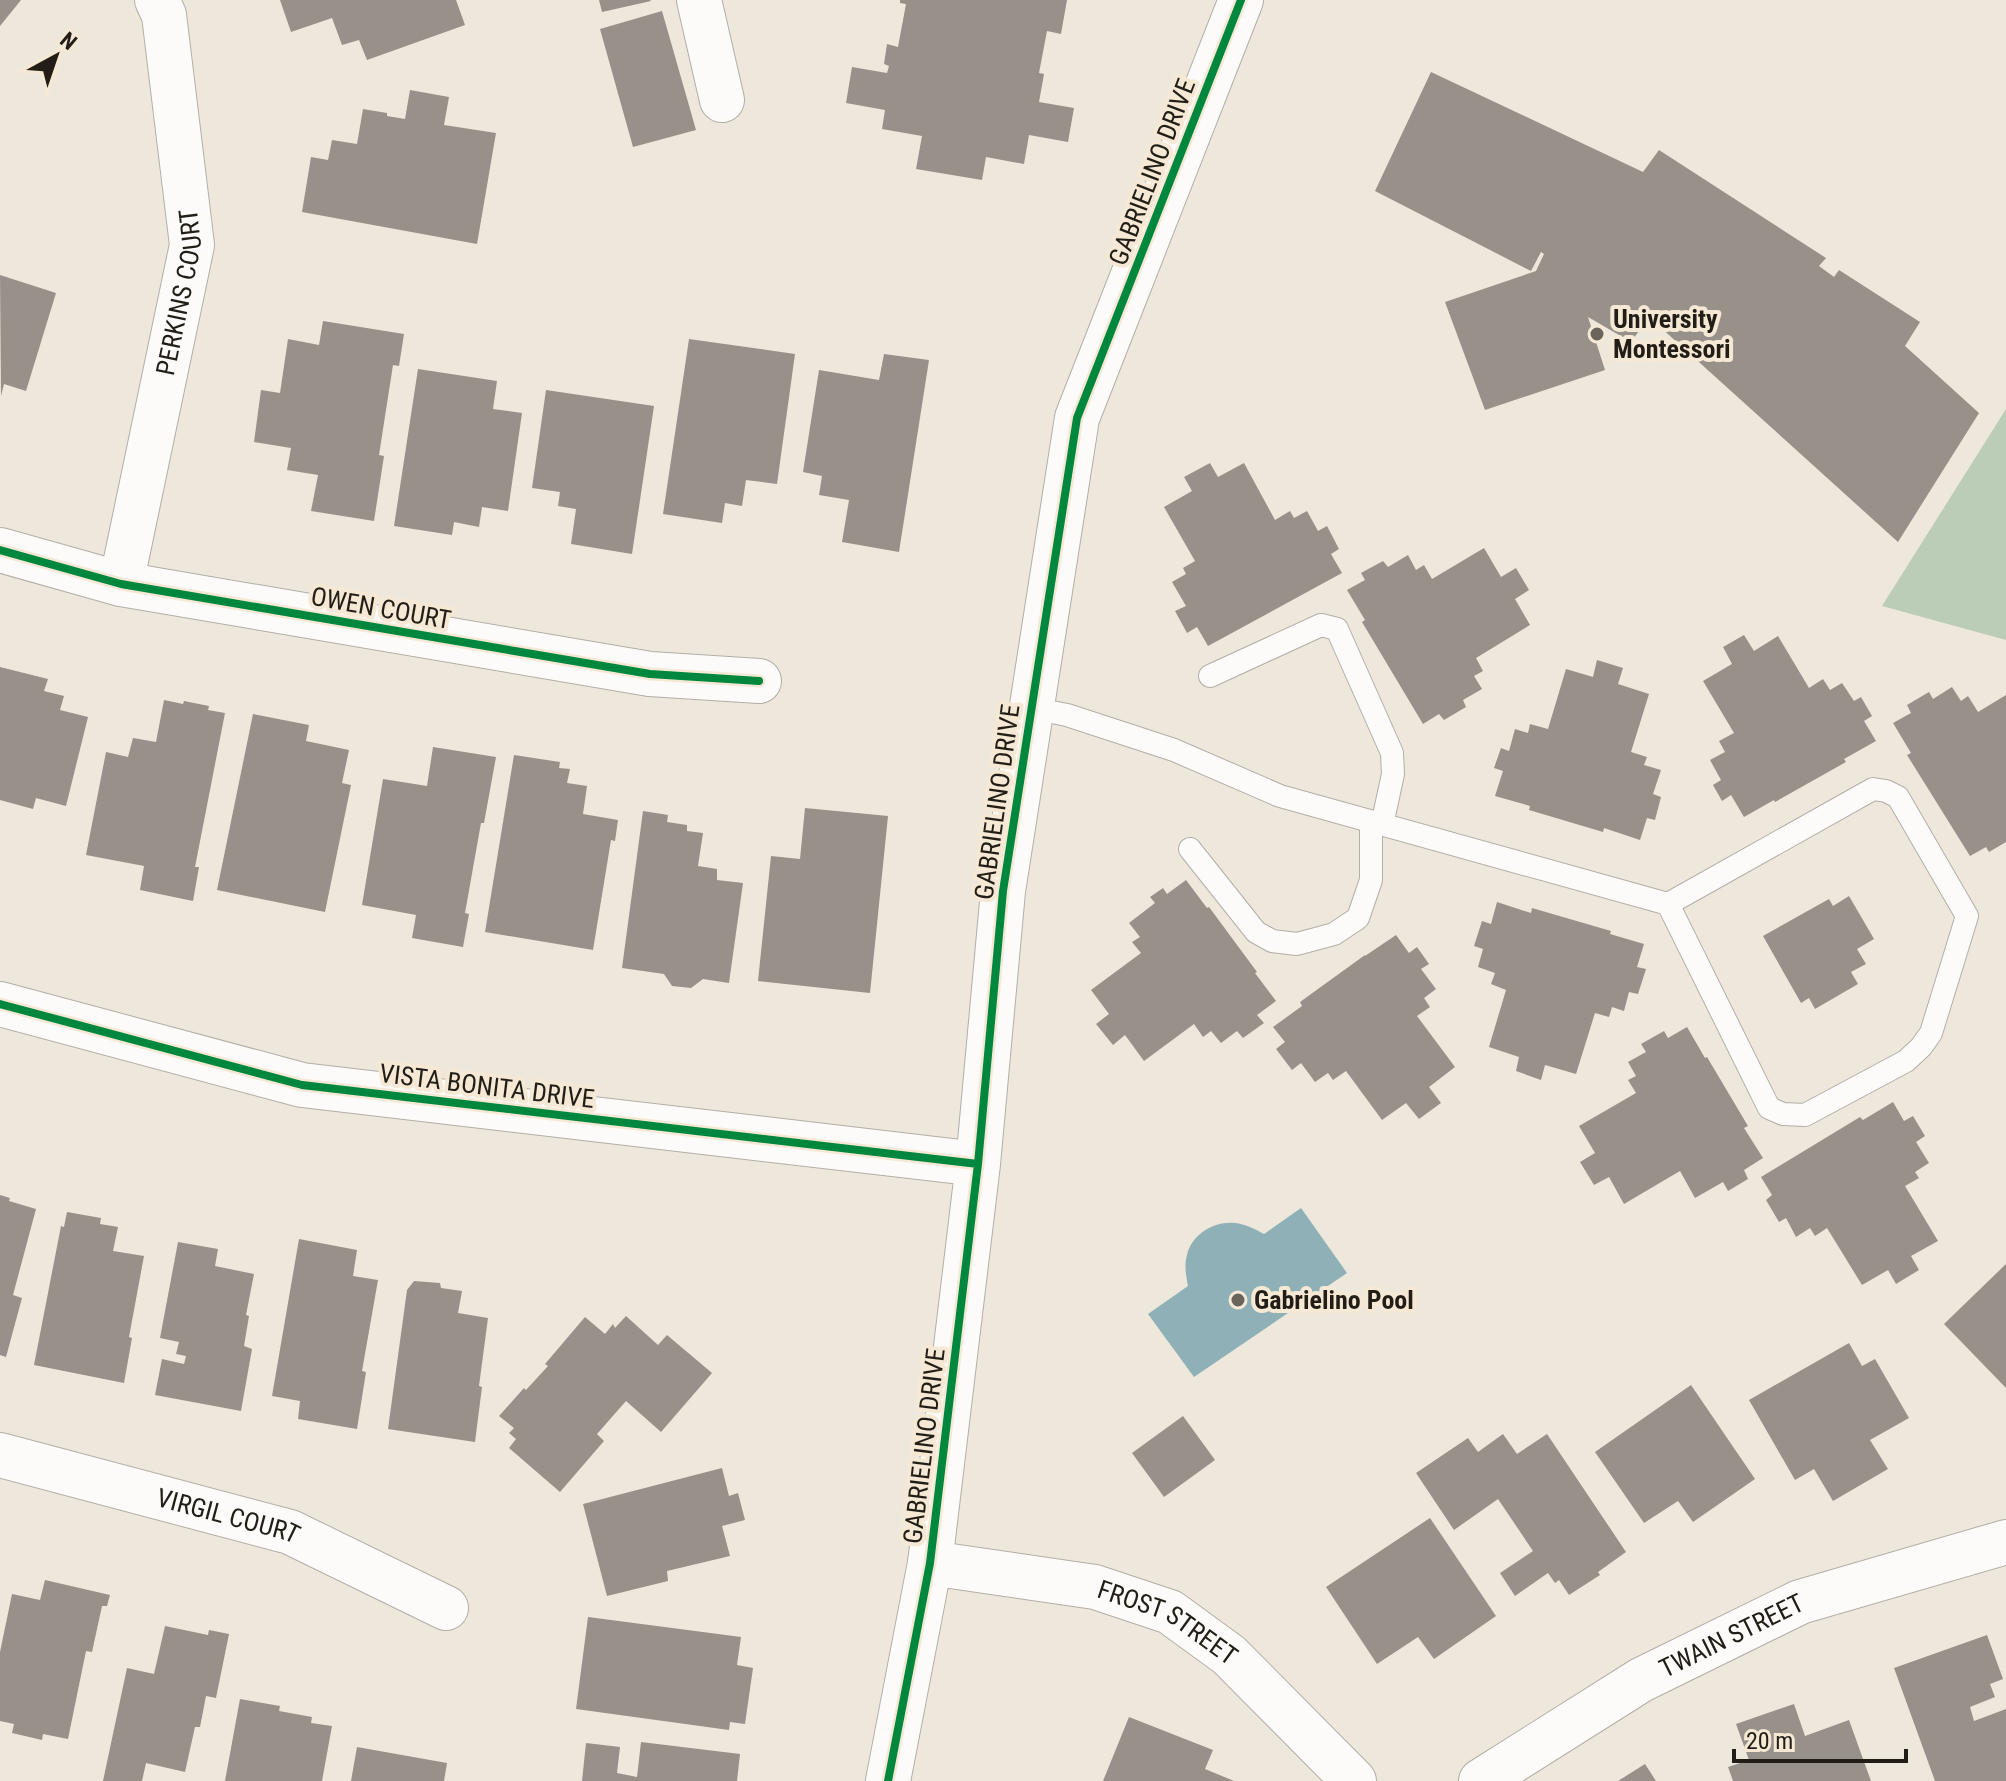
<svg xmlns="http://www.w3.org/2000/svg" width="2006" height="1781" viewBox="0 0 2006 1781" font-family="'Roboto Condensed',sans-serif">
<rect width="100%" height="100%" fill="#eee7dc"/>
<path fill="#bbccb7" d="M2006 409V640L1882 606Z"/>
<path fill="#8eb0b6" d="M1301 1208 1347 1273 1194 1377 1148 1314 1188 1286C1186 1275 1184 1265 1187 1255 1192 1234 1214 1221 1235 1223 1245 1224 1255 1229 1264 1234Z"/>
<path fill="#97918a" d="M0 0H21L0 26Z
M280 0H456L465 25 367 60 359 40 342 45 332 18 291 32Z
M599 0H650L651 1 602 12Z
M900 0H1067L1061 34 1047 31 1039 73 1044 74 1039 102 1074 108 1068 142 1029 135 1024 164 986 157 982 180 916 169 922 136 882 129 885 110 846 103 852 67 887 73 889 66 884 64 887 44 898 47 906 4 900 3Z
M662 11 696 130 633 147 600 29Z
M1431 72 1643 172 1659 150 1826 258 1819 266 1834 277 1839 270 1920 322 1905 346 1979 413 1898 542 1649 317 1631 342 1588 317 1605 370 1485 410 1445 302 1536 271 1544 254 1541 252 1531 271 1375 191Z
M410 90 449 97 444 125 496 133 477 244 302 212 311 157 328 160 332 140 357 144 363 109 387 113V116L405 119Z
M0 275 56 293 26 391 4 384 1 396Z
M323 321 404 334 399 366 393 365 379 455 384 456 374 521 311 511 318 475 287 470 291 448 254 442 261 390 280 393 288 339 319 345Z
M689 339 795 354 777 484 746 480 742 506 725 503 722 523 663 514Z
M884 354 929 360 899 552 842 542 849 500 819 495 822 476 803 472 819 370 879 380Z
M418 369 497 381 493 409 522 413 508 511 482 507 479 527 454 522 452 535 394 526Z
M546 390 654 406 632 554 571 544 576 509 558 506 560 492 532 488Z
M1210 463 1218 477 1244 463 1275 520 1290 511 1294 518 1307 511 1318 531 1327 526 1339 549 1331 554 1342 573 1208 646 1197 627 1187 633 1175 611 1186 606 1172 582 1186 574 1183 568 1195 561 1164 507 1192 491 1184 477Z
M1484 548 1501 577 1516 568 1529 590 1515 599 1530 625 1476 658 1483 671 1474 676 1482 689 1463 700 1466 707 1444 720 1439 714 1423 724 1362 622 1365 620 1347 590 1365 580 1361 573 1383 561 1388 567 1408 555 1416 570 1424 565 1432 579Z
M1744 635 1754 651 1778 636 1809 688 1823 679 1830 690 1842 683 1854 701 1861 697 1872 716 1864 721 1876 741 1844 759 1846 762 1775 802 1774 800 1744 817 1731 795 1722 801 1713 785 1721 780 1710 760 1725 752 1719 741 1734 733 1703 681 1732 664 1723 647Z
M1597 660 1623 668 1618 684 1649 694 1631 752 1647 757 1644 765 1661 770 1653 794 1661 797 1655 820 1647 818 1640 840 1604 828 1603 832 1529 810 1530 806 1495 796 1503 771 1494 768 1501 748 1509 751 1515 729 1528 733 1530 724 1548 729 1566 669 1593 677Z
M0 667 48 679 44 691 64 696 60 710 88 717 66 806 36 798 33 809 0 800Z
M1952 687 1961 701 1968 696 1978 712 2006 695V842L1989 852 1986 847 1970 856 1907 755 1911 753 1893 723 1911 713 1907 705 1929 692 1933 699Z
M164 700 183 704 184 701 209 706 208 710 225 713 195 867H199L193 901 140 890 144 866 86 855 106 752 128 757 133 738 156 742Z
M253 714 309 725 306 741 349 750 342 783 351 785 325 912 217 890Z
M433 747 496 757 484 823H481L465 913 469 914 463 947 412 938 416 915 362 905 383 779 427 786Z
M514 755 560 762 559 768 570 769 567 783 587 786 583 814 618 820 615 841 611 840 593 950 485 932Z
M805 808 888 816 870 993 758 981 771 856 800 859Z
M643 811 668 815 667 822 687 825V831L703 833 698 866 717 869V880L743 883 729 983 703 979 691 988 672 986 664 974 622 968Z
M1186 880 1207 908 1209 907 1257 972 1255 973 1276 1001 1257 1015 1264 1023 1243 1038 1237 1031 1221 1043 1211 1031 1203 1037 1194 1024 1144 1061 1125 1035 1113 1045 1096 1024 1109 1014 1091 990 1141 953 1132 942 1140 937 1129 923 1155 903 1150 897 1163 888 1167 894Z
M1849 896 1874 939 1857 949 1866 964 1851 972 1858 984 1815 1009 1809 998 1801 1003 1763 936 1829 899 1833 906Z
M1497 902 1531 913 1532 908 1611 931 1610 934 1644 944 1637 967 1646 969 1638 994 1629 992 1624 1011 1612 1007 1609 1017 1595 1013 1576 1074 1545 1065 1541 1080 1516 1071 1519 1057 1489 1047 1506 990 1491 984 1495 973 1478 967 1483 949 1474 946 1482 921 1491 924Z
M1396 935 1409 953 1417 947 1429 964 1421 969 1436 989 1424 998 1430 1007 1417 1016 1455 1067 1429 1087 1441 1103 1419 1119 1406 1103 1382 1120 1346 1071 1333 1080 1328 1073 1315 1082 1301 1063 1292 1070 1276 1049 1285 1042 1273 1027 1302 1006 1300 1002 1365 955V956Z
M1687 1027 1705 1058 1707 1057 1748 1126 1744 1128 1763 1158 1744 1170 1748 1179 1728 1191 1723 1182 1695 1198 1680 1171 1624 1204 1609 1177 1594 1185 1580 1162 1595 1153 1579 1126 1636 1093 1628 1080 1636 1076 1628 1062 1646 1052 1641 1044 1664 1031 1668 1038Z
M1893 1102 1904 1121 1913 1116 1925 1136 1916 1142 1929 1163 1915 1172 1919 1178 1905 1186 1938 1241 1911 1256 1919 1270 1896 1284 1888 1270 1862 1285 1827 1228 1815 1236 1810 1228 1796 1237 1786 1218 1779 1222 1766 1200 1772 1195 1761 1177 1860 1117 1863 1120Z
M0 1195 10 1198 9 1201 36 1209 13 1295 22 1298 6 1357 0 1355Z
M67 1212 101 1218 100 1224 118 1227 113 1251 144 1256 129 1337 132 1338 124 1383 34 1365 61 1226 64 1227Z
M299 1239 357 1250 353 1276 378 1280 362 1371 366 1372 357 1429 298 1419 300 1401 272 1396Z
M178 1242 218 1249 215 1266 254 1274 246 1315 249 1316 244 1346 252 1349 241 1411 155 1395 162 1359 184 1364 186 1356 176 1354 179 1342 160 1338Z
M2006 1264V1388L1944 1324Z
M414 1281 440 1283 441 1288 462 1291 458 1313 488 1318 479 1386 482 1387 475 1442 388 1429 407 1290Z
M626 1316 658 1345 667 1335 712 1373 661 1432 626 1401 597 1434 604 1441 560 1492 509 1448 516 1439 509 1433 514 1428 499 1416 524 1388 526 1390 548 1366 545 1364 585 1317 605 1334 613 1324 615 1328Z
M1849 1343 1862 1366 1875 1359 1909 1418 1870 1440 1888 1469 1833 1501 1814 1469 1795 1480 1749 1400Z
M1691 1385 1755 1479 1693 1522 1678 1501 1644 1523 1595 1452Z
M1183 1416 1215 1460 1164 1497 1132 1453Z
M1503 1434 1517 1454 1547 1434 1626 1552 1598 1572 1600 1575 1569 1595 1559 1580 1555 1583 1548 1573 1515 1596 1500 1573 1533 1551 1498 1499 1454 1530 1416 1473 1468 1438 1478 1452Z
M722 1468 729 1496 738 1493 745 1520 722 1526 730 1556 667 1571 668 1581 607 1596 583 1504Z
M1430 1518 1496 1616 1434 1659 1418 1637 1377 1664 1326 1587Z
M45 1580 110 1595 107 1606H102L92 1652 86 1651 68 1739 43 1734 42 1740 12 1733 14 1724 0 1721V1652L12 1594 40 1600Z
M588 1617 741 1637 737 1665 753 1668 745 1724 730 1722 729 1730 576 1709Z
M165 1626 208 1635 209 1630 229 1634 216 1698 206 1696 200 1727H195L185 1772 146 1763 142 1781H103L127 1668 154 1674Z
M1987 1635 2003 1679 1990 1684 1995 1697 1970 1707 1974 1721 2006 1709V1781H1935L1894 1668Z
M240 1699 280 1706 279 1711 312 1717 311 1723 332 1726 322 1781H225Z
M1794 1704 1805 1736 1849 1720 1871 1781H1733L1728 1767 1749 1760 1736 1724Z
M1129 1717 1213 1750 1205 1769 1234 1781H1103Z
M641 1742 740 1754 737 1781H582L586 1743 620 1747 617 1773 637 1777Z
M357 1747 447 1763 444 1781H351Z
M1645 1764 1656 1781H1618Z"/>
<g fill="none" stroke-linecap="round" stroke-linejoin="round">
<defs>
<path id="service" d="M1210 676 1321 625 1337 629 1392 753 1393 774 1382 825
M1031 708 1067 715 1174 750 1280 796 1668 904 1873 789 1886 791 1898 797 1967 916 1931 1033 1921 1047 1906 1061 1805 1115 1783 1114 1769 1108 1668 904
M1190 849 1256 932 1272 941 1297 944 1334 934 1358 918 1371 880V823"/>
<g id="minor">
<path d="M699 0 722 100"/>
<path d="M0 550 121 584 650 674 759 681"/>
<path id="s1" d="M121 584 192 245 164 15 157 0"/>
<path id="s2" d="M0 1455 290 1532 446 1608"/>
<path id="s3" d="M930 1563 1095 1587 1170 1612 1229 1655 1354 1781"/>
<path id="s4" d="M1481 1781 1641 1680 1800 1602 2006 1542"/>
</g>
<path id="tertiary" d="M0 1004 302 1085 978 1164
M888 1781 930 1563 978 1164 1003 891 1077 418 1241 0"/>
</defs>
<use href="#service" stroke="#b3aea6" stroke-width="24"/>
<use href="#minor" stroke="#b3aea6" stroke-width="46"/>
<use href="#tertiary" stroke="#b3aea6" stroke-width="46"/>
<use href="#service" stroke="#fcfbfa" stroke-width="22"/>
<use href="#minor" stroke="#fcfbfa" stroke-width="44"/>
<use href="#tertiary" stroke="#fcfbfa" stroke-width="44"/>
<defs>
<path id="cycleway" d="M0 550 121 584 650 674 759 681
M0 1004 302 1085 978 1164
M888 1781 930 1563 978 1164 1003 891 1077 418 1241 0"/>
</defs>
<use href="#cycleway" stroke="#f5e9d5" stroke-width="13"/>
<use href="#cycleway" stroke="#00873e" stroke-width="8"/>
</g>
<g fill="#69645c" stroke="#f5e9d5" stroke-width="3">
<circle cx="1597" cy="334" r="8"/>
<circle cx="1238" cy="1300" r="8"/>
</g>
<g text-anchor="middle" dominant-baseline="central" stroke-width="8" stroke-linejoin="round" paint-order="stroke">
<g font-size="26" fill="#221e17" stroke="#f5e9d5">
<text transform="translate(1152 172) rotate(-69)">GABRIELINO DRIVE</text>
<text stroke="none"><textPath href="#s1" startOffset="298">PERKINS COURT</textPath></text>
<text transform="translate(381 608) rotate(10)">OWEN COURT</text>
<text transform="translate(997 802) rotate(-82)">GABRIELINO DRIVE</text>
<text transform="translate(487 1086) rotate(7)">VISTA BONITA DRIVE</text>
<text transform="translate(924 1446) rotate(-83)">GABRIELINO DRIVE</text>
<text stroke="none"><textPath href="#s2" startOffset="236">VIRGIL COURT</textPath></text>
<text stroke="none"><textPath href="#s3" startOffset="248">FROST STREET</textPath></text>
<text stroke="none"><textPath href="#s4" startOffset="290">TWAIN STREET</textPath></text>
</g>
<g font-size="26" font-weight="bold" fill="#221e17" stroke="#f5e9d5" text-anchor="start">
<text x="1613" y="319">University<tspan x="1613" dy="30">Montessori</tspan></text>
<text x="1254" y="1300">Gabrielino Pool</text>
</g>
</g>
<g transform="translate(56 56) rotate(40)" stroke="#f5e9d5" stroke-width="6" paint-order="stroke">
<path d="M0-6L14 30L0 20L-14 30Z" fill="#221e17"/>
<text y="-12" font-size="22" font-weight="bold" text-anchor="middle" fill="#221e17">N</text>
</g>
<path d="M1734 1749v12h172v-12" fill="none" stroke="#221e17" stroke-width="4"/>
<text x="1746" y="1749" font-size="24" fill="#221e17" stroke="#f5e9d5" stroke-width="6" paint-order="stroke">20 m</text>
</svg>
